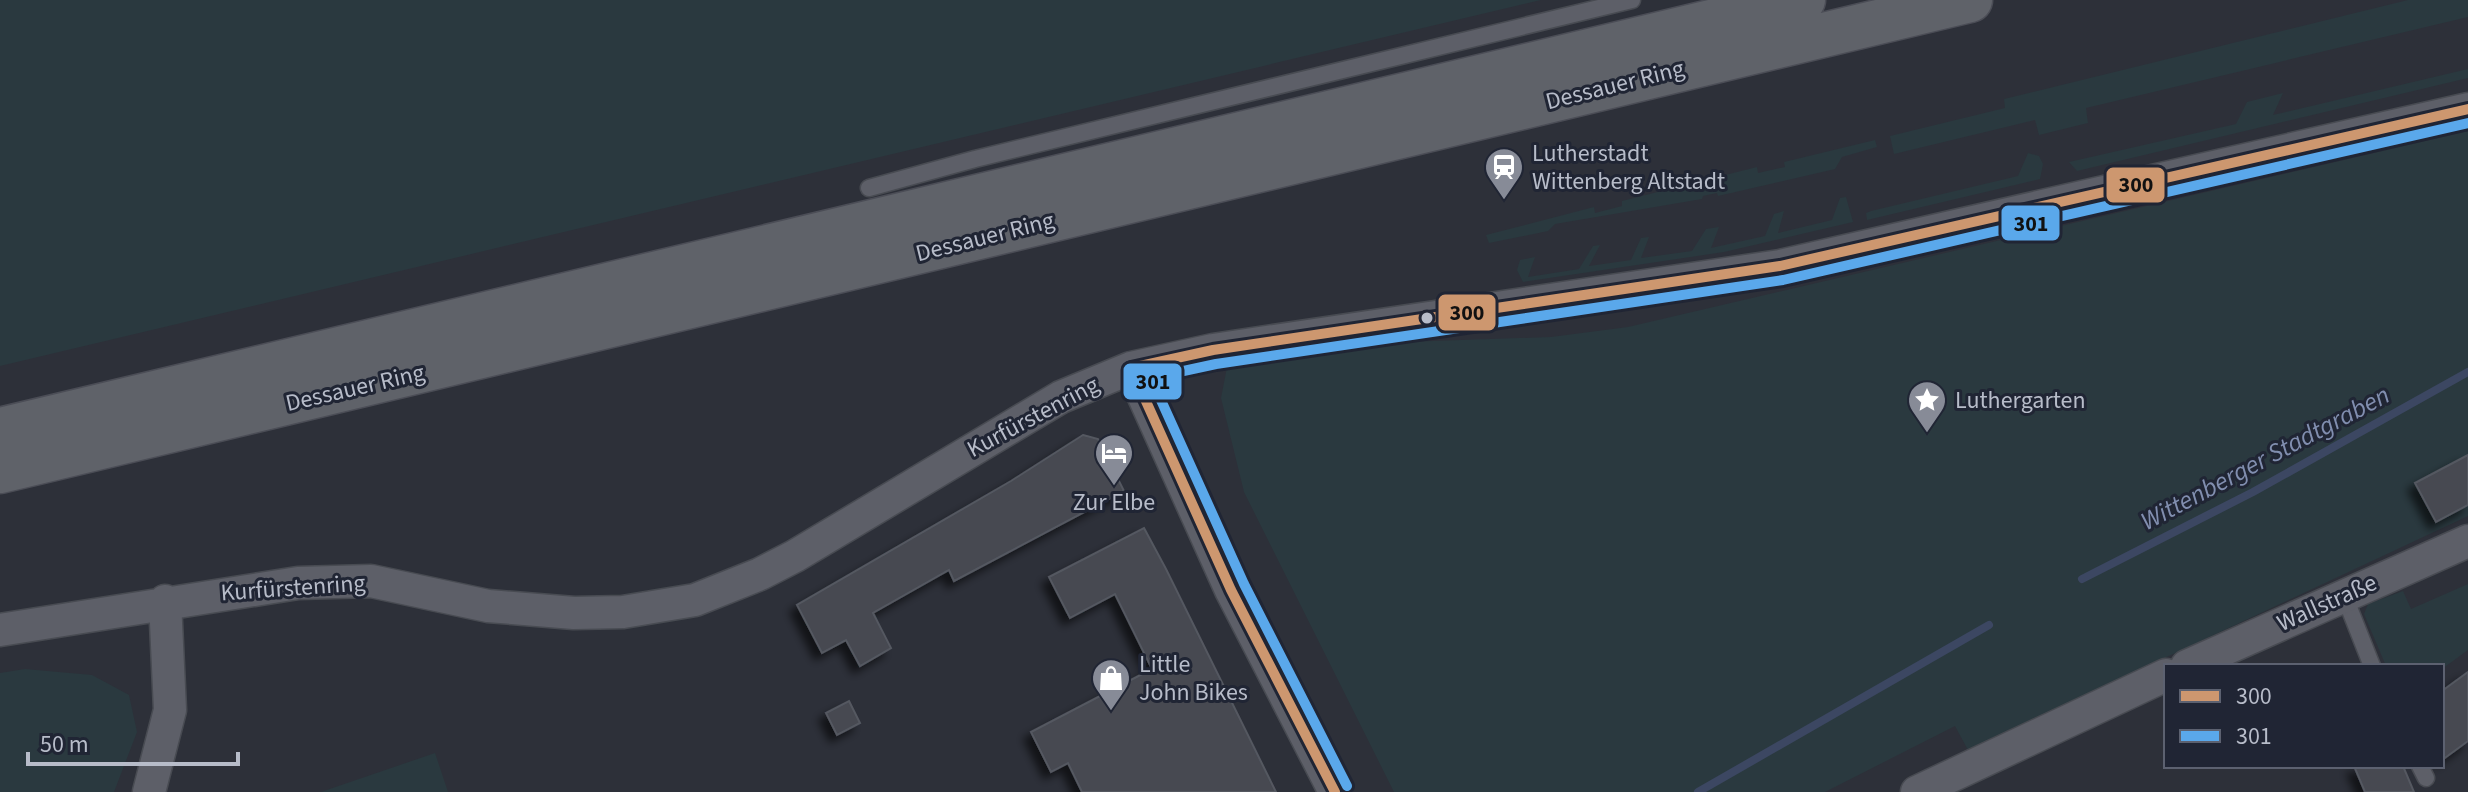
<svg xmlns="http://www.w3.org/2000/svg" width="2468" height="792" viewBox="0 0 2468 792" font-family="'Source Sans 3',sans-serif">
<defs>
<filter id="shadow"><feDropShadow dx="-7" dy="7" stdDeviation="4" flood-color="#0009"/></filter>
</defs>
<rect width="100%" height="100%" fill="#2d3039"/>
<path fill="#2a393f" d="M0 0H1541L0 366Z
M2408 0H2468V17L2086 108 2088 123 2039 135 2035 120 1894 154 1890 136 2005 108 2004 99Z
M2468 69V78L2077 171 2069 162 2236 124 2247 102 2283 93 2273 115Z
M2468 131V516L1968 750 1955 726 1825 792H1394L1244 492 1221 398 1227 367 1404 342 1551 337 1628 327Z
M1875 140 1877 147 1842 157 1835 169 1718 196 1717 193 1703 196 1702 199 1555 224 1548 231 1489 243 1486 235 1594 207 1595 213 1622 206V201L1757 167 1758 173 1785 167 1784 162Z
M2028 153 2039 156 2043 164 2040 179 1867 220 1866 213 1871 211 2018 176Z
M1846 197 1853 222 1724 252 1523 282 1517 270 1520 260 1535 257 1528 277 1579 269 1593 246 1600 245 1589 266 1631 260 1641 238 1649 237 1641 258 1692 251 1706 229 1719 227 1711 248 1765 236 1774 214 1784 211 1778 233 1832 220 1840 198Z
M2468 584V650L2442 669 2386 666 2364 614 2368 604 2403 591 2411 609Z
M25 669 92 675 129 695 137 732 114 792H0V673Z
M435 753 448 792H321Z"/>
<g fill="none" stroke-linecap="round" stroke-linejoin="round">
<path stroke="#3c4762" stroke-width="8" d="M2082 579 2253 492 2468 372
M1698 792 1989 625"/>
</g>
<path fill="#464951" stroke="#545861" stroke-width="2" filter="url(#shadow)" d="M1083 435 1098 439 1124 491 954 581 949 570 873 613 891 648 860 666 846 640 822 653 797 605 1011 481Z
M2468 455V505L2436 522 2415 483Z
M1144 528 1166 569 1276 792H1082L1068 763 1051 772 1031 732 1152 669 1115 594 1070 618 1049 577Z
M2468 672V741L2442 760V691Z
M849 701 860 723 837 735 826 713Z
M2354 766H2403L2414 792H2365Z"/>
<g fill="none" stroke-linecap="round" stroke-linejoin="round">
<defs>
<path id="service" d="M869 188 975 159 1632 0
M2344 595 2372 666
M2420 766 2426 778"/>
<path id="minor" d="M1131 368 1231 590 1335 792
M0 630 298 583 371 581 488 606 574 613 623 612 695 600 760 574 795 556 1061 397 1131 368 1213 350 1780 266 2468 109
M2187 666 2468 541
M149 792 170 710 165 601
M1917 792 2166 675"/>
<path id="primary" d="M0 430 1803 0
M0 471 1970 0"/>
</defs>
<use href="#service" stroke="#484b52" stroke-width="19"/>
<use href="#minor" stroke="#484b52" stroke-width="35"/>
<use href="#primary" stroke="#4b4d56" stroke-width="47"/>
<use href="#service" stroke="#5d5f68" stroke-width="16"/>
<use href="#minor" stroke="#5d5f68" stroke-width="32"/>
<use href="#primary" stroke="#5f6269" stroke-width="44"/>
<defs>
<path id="bus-1" d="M1131 368 1213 350 1780 266 2468 109
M1131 368 1231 590 1335 792"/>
<path id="bus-2" d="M1347 786 1244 584 1151 378 1216 364 1783 280 2468 123"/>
</defs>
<use href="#bus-1" stroke="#202534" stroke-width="16"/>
<use href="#bus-2" stroke="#202534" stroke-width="16"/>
<use href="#bus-1" stroke="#cd976f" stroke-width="10"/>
<use href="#bus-2" stroke="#5aa8eb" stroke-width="10"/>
</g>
<defs>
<symbol id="station-pin" viewBox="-11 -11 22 30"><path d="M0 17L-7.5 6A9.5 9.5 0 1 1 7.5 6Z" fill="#878b97" stroke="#202534"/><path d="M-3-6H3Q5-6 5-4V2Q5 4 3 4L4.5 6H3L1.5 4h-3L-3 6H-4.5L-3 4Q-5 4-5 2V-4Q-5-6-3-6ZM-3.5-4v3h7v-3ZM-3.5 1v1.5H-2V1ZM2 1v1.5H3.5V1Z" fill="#fff"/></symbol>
<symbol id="sight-pin" viewBox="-11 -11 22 30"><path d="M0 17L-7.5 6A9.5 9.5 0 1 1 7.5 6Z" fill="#878b97" stroke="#202534"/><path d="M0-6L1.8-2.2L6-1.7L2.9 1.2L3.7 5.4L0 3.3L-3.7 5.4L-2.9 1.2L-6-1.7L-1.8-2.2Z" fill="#fff"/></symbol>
<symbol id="hotel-pin" viewBox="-11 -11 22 30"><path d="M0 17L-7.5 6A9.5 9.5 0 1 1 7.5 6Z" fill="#878b97" stroke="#202534"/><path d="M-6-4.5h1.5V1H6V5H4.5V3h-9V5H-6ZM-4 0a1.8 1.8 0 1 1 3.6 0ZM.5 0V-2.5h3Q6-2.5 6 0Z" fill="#fff"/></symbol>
<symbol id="shop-pin" viewBox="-11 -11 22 30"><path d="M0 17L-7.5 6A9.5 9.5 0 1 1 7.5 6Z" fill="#878b97" stroke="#202534"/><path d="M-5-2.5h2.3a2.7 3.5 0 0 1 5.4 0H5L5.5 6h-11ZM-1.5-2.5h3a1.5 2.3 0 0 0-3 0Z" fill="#fff"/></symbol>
</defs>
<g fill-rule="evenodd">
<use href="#station-pin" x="1482" y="145" width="44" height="60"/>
<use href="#sight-pin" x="1905" y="378" width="44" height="60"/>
<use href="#hotel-pin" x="1092" y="431" width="44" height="60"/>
<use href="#shop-pin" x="1089" y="656" width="44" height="60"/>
</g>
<circle fill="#b7bcc9" stroke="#202534" stroke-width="3" cx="1427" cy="318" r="7"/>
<g text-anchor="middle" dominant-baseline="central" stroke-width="6" stroke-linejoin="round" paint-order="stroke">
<g font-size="24" fill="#b7bcc9" stroke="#202534">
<text transform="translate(1615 85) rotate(-14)">Dessauer Ring</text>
<text transform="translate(985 237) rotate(-14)">Dessauer Ring</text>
<text transform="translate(355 388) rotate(-13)">Dessauer Ring</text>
<text transform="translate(1033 417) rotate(-28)">Kurfürstenring</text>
<text transform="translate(293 588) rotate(-4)">Kurfürstenring</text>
<text transform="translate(2327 603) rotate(-24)">Wallstraße</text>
</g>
<g font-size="24" fill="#b7bcc9" stroke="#202534" text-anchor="start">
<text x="1532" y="153">Lutherstadt<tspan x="1532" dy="28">Wittenberg Altstadt</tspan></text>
<text x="1955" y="400">Luthergarten</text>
<text x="1114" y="502" text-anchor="middle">Zur Elbe</text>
<text x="1139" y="664">Little<tspan x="1139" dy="28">John Bikes</tspan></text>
</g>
<g font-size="26" font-style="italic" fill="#818eaf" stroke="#202534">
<text transform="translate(2265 458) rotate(-28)">Wittenberger Stadtgraben</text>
</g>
</g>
<g stroke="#202534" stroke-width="3">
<rect x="2105" y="166" width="61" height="38" rx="8" fill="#cd976f"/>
<rect x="2000" y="204" width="61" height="38" rx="8" fill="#5aa8eb"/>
<rect x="1437" y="293" width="60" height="39" rx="8" fill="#cd976f"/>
<rect x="1122" y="362" width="61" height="39" rx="8" fill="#5aa8eb"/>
</g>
<g font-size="22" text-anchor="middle" font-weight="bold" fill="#111">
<text x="2136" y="192">300</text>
<text x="2031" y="231">301</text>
<text x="1467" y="320">300</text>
<text x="1153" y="389">301</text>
</g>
<rect x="2164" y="664" width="280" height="104" fill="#202534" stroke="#5c6170" stroke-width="2"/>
<rect x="2180" y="690" width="40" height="12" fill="#cd976f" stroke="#5c6170" stroke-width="2"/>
<text x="2236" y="704" font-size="24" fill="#b7bcc9">300</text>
<rect x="2180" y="730" width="40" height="12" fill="#5aa8eb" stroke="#5c6170" stroke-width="2"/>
<text x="2236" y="744" font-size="24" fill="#b7bcc9">301</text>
<path d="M28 752v12h210v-12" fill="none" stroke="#b7bcc9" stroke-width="4"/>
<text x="40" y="752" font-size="24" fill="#b7bcc9" stroke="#202534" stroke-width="6" paint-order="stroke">50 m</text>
</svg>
